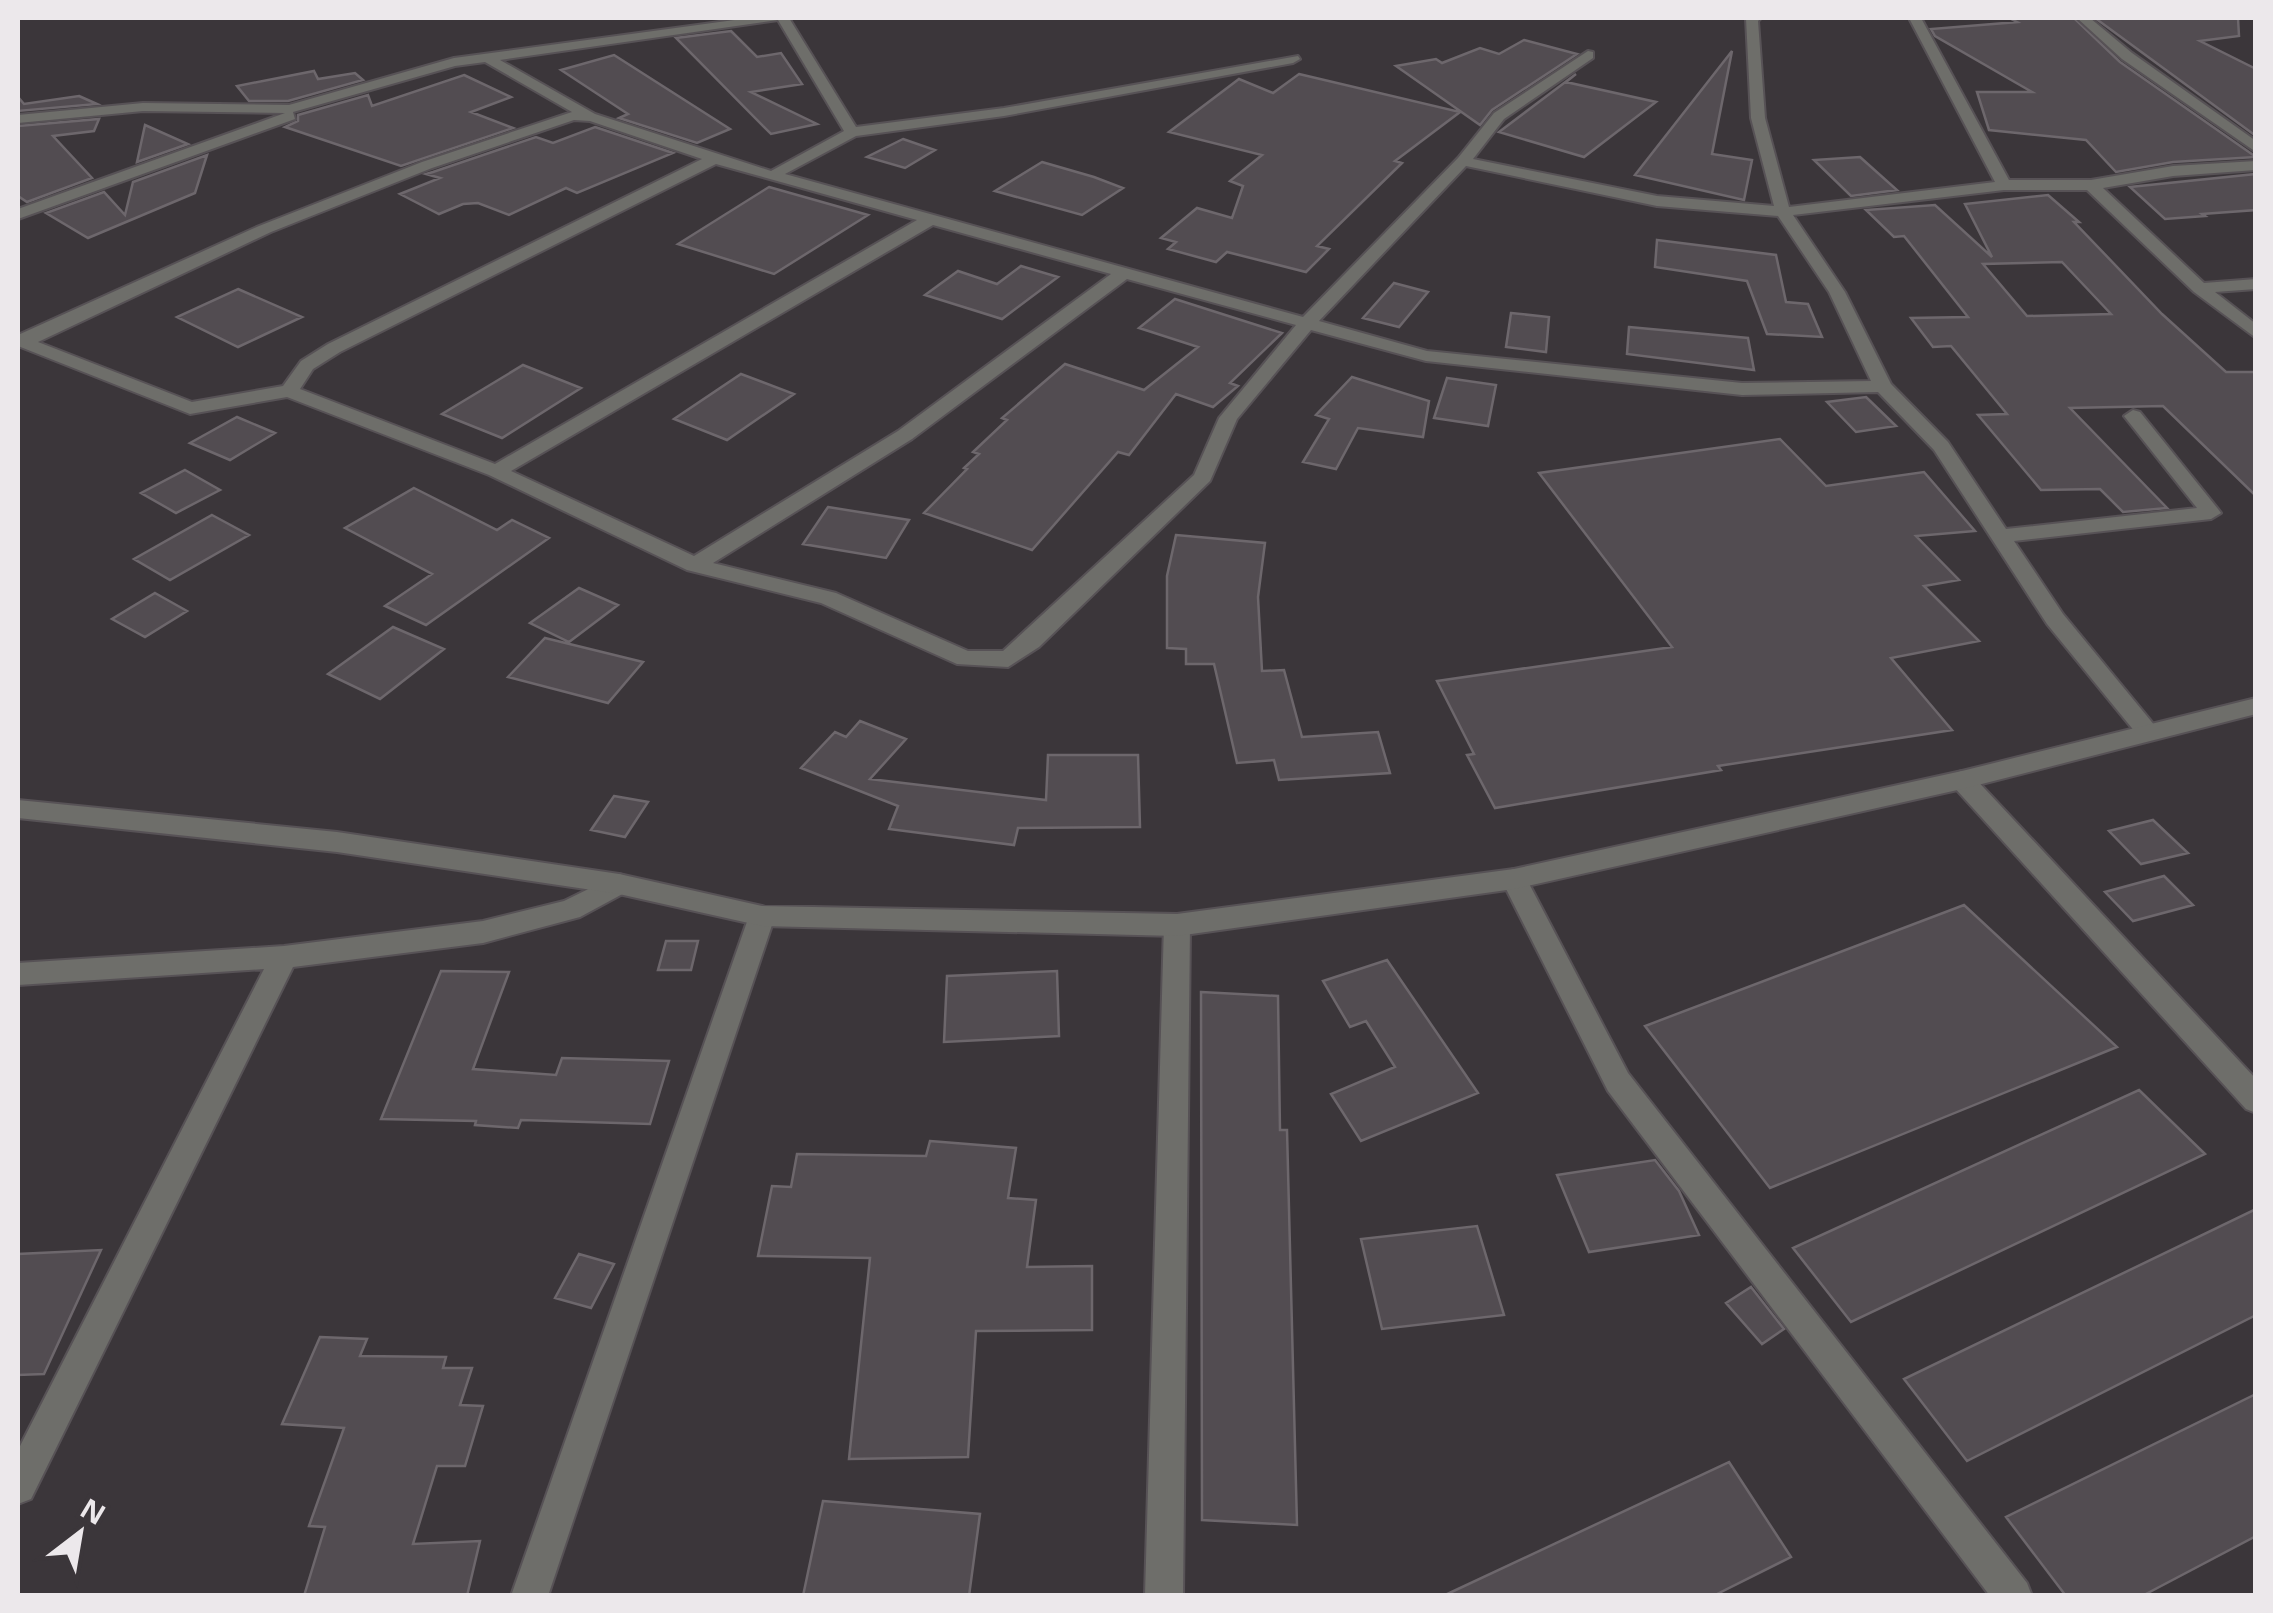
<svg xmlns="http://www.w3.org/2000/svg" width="2273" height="1613" viewBox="0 0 2273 1613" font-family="'Noto Sans',sans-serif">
<rect width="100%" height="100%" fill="#3b363a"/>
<path fill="#524c51" stroke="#6d676c" stroke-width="2.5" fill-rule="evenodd" d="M2009 18H2074L2120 62 2256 157 2173 162 2116 172 2086 140 1989 130 1977 92H2032L1935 36 1931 29 2017 22Z
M2095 18H2238L2239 36 2200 41 2256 69V136Z
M731 31 757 57 781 53 802 84 751 92 817 124 771 134 676 38Z
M1524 40 1577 54 1492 110 1480 125 1396 66 1436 59 1442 63 1480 48 1499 54Z
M1732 51 1712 154 1752 160 1744 200 1635 175Z
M614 55 730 129 697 143 619 118 628 114 561 70Z
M314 71 318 79 355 73 363 80 288 101H249L237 86Z
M1299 74 1460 112 1395 161 1402 163 1317 246 1329 249 1306 272 1227 252 1216 262 1168 249 1176 242 1161 238 1197 208 1232 218 1243 186 1230 181 1262 155 1169 132 1239 79 1273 93Z
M1576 74 1566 82 1656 102 1584 157 1499 132Z
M464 75 511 97 471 112 513 128 401 166 285 127 298 121V115L368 95 372 106Z
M79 96 97 104 18 111V97L24 104Z
M99 119 94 131 53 136 92 178 27 202 18 196V126Z
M145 125 188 144 137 162Z
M595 127 673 153 577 193 566 188 509 215 478 203 463 204 439 214 400 194 440 178 426 174 433 172 536 137 553 143Z
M903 139 935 150 905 168 867 157Z
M207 155 195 193 88 238 46 213 104 192 125 215 133 182Z
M1860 157 1897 190 1851 196 1814 160Z
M1042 162 1094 177 1123 188 1082 215 995 191Z
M2256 174V210L2202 214 2205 216 2165 219 2130 187Z
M769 187 868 215 774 274 678 244Z
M2048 195 2079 222H2074L2162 314 2226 372H2256V496L2163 406 2070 408 2167 508 2123 512 2100 489 2041 490 1978 415 2007 414 1951 346 1933 347 1911 318 1968 317 1904 236 1894 237 1866 210 1935 205 1992 257 1965 204ZM2062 262 2111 314 2027 316 1983 264Z
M1657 240 1776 255 1786 302 1808 304 1822 337 1767 334 1747 281 1655 267Z
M1021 266 1058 277 1002 319 925 295 958 271 997 284Z
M1394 283 1428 292 1399 327 1363 318Z
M238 289 302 317 238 347 177 317Z
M1175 299 1282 333 1230 383 1238 386 1213 407 1176 394 1129 455 1118 452 1032 550 924 513 967 469 964 468 979 454 973 452 1007 420 1002 418 1065 364 1144 390 1198 347 1139 328Z
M1511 313 1549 317 1546 352 1506 347Z
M1629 327 1748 338 1754 370 1627 354Z
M523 365 581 388 502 438 442 414Z
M741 374 794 394 727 440 674 419Z
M1352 377 1429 401 1423 437 1358 428 1336 469 1303 462 1329 419 1316 415Z
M1447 378 1496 385 1488 426 1434 418Z
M1866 397 1896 426 1856 432 1827 402Z
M237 417 275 433 230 460 190 443Z
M1780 439 1826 486 1924 472 1975 531 1916 536 1959 580 1924 586 1979 641 1891 658 1952 730 1718 766 1721 770 1495 808 1467 755 1474 754 1437 681 1672 647 1539 473Z
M185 470 220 490 176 513 141 493Z
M414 488 497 530 512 520 549 538 426 625 385 606 432 574 345 528Z
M828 507 909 520 886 558 803 544Z
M212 515 249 535 170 580 134 559Z
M1176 535 1265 543 1258 597 1262 671 1284 670 1302 737 1378 732 1390 773 1279 780 1274 760 1237 763 1214 664H1186V649L1167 648V576Z
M579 588 618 605 569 642 530 623Z
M155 593 187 611 145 637 112 619Z
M393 627 444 649 380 699 328 674Z
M545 638 643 662 608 703 508 677Z
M860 721 906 739 870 779 1046 800 1048 755H1138L1140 827 1018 828 1014 845 889 829 898 806 801 768 835 732 846 737Z
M614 796 648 802 625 837 591 830Z
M2153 820 2188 853 2141 864 2109 831Z
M2164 876 2193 905 2133 921 2105 892Z
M1964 905 2117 1047 1770 1188 1645 1026Z
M666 941H698L691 970H658Z
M1387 960 1478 1093 1361 1141 1331 1094 1395 1067 1366 1021 1350 1027 1323 981Z
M441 971 509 972 473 1069 556 1075 562 1058 669 1061 650 1124 521 1120 518 1128 475 1125 476 1121 381 1119Z
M1057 971 1059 1036 944 1042 947 976Z
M1201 992 1278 996 1280 1130H1287L1297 1525 1202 1520Z
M2139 1090 2205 1154 1851 1322 1793 1248Z
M930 1141 1016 1148 1008 1198 1036 1200 1027 1267 1092 1266V1330L976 1331 968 1457 849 1459 870 1258 758 1256 772 1186 791 1187 797 1154 926 1156Z
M1655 1160 1679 1191 1699 1235 1589 1252 1557 1175Z
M2256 1209V1315L1967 1461 1904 1379Z
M1477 1226 1504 1315 1382 1329 1361 1239Z
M101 1250 44 1374 18 1375V1254Z
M579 1254 614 1264 591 1308 555 1298Z
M1751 1287 1784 1329 1762 1344 1726 1303Z
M320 1337 367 1339 360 1356 446 1357 443 1368H472L460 1405 483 1406 465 1466H437L413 1544 480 1541 467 1596H304L325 1527 309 1526 344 1428 282 1424Z
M2256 1394V1536L2142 1596H2066L2006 1517Z
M1729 1462 1791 1557 1713 1596H1443Z
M823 1501 980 1514 969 1596H803Z"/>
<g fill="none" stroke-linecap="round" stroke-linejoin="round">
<defs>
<path id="minor" d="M749 18H789L856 127 1004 108 1298 56 1300 59 1293 63 1004 116 856 136 785 174 1303 317 1458 158 1494 113 1588 51 1593 52V58L1504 119 1473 159 1657 196 1774 206 1751 118 1746 18H1761L1758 21 1765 118 1789 207 1995 182 1909 18H1921L2009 180H2091L2173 166 2256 161V170L2173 176 2103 188 2204 283 2256 279V289L2215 292 2256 324V338L2194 292 2087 190H2004L1793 215 1845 292 1891 384 1948 442 2006 529 2197 508 2124 416 2133 410 2140 412 2218 509 2221 513 2211 519 2014 541 2063 614 2160 732 2156 738H2140L2047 624 1934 450 1878 392 1742 395 1426 361 1311 330 1237 419 1210 481 1039 647 1008 667 957 664 821 603 687 570 489 475 287 397 190 414 18 346V335L259 226 422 162 572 112 485 62 455 66 293 112 295 119 18 219V209L285 113 143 111 18 123V115L143 103 289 105 454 58ZM778 20 844 131 771 171 595 114 500 60ZM574 120 590 121 702 159 328 344 301 361 283 386 192 402 38 342 271 232 432 168ZM716 164 917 220 495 464 300 389 313 369 340 352ZM1466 166 1657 206 1778 216 1829 292 1871 381 1742 383 1427 351 1319 321ZM933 225 1111 274 898 431 694 556 511 471ZM1127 279 1296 325 1219 418 1194 475 1003 651H968L836 593 713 563 912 439Z
M2077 18H2090L2132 53 2256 141V152L2122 59Z
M1962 771 1971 774 2256 1079V1113L2246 1109 1953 786 1950 780 1953 774Z
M1514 869 1523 872 1628 1073 2027 1583 2032 1596H1990L1608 1091 1501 879 1505 872Z
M619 874 628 877 632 884 628 891 580 917 483 943 293 967 31 1499 18 1504V1450L264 969 18 985V963L284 946 483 921 564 901Z
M762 906 771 909 775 916 548 1596H511L749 916 753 909Z
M1177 914 1186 918 1190 925 1183 1596H1145L1164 925 1168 918Z"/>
<path id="tertiary" d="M2256 698V714L1962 789 1514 889 1177 936 762 926 619 894 337 852 18 818V800L337 832 619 874 762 906 1177 914 1514 869 1962 771Z"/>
</defs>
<use href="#minor" stroke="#575256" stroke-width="4"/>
<use href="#tertiary" stroke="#575256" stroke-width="4"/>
<use href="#minor" fill="#6e6e6a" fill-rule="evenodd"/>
<use href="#tertiary" fill="#6e6e6a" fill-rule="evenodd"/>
</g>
<rect width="2273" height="1613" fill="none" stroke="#ece8eb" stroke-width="40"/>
<g transform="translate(80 1533) rotate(31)" stroke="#3b363a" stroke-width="8" paint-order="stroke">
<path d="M0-8L18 38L0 25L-18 38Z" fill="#ece8eb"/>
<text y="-15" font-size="28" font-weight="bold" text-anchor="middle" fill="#ece8eb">N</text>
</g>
</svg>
